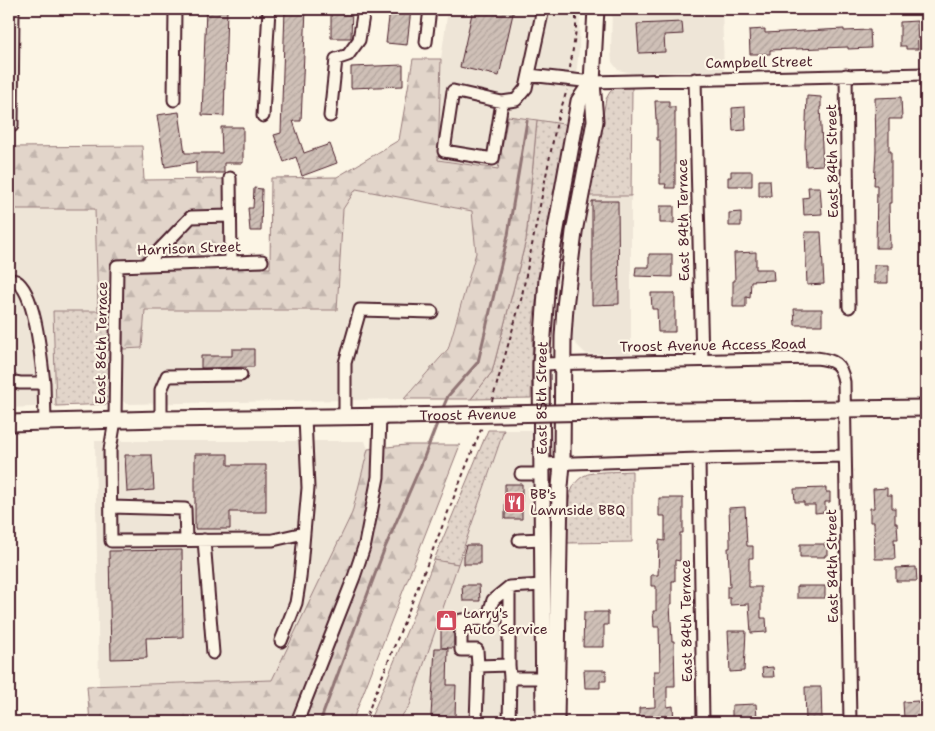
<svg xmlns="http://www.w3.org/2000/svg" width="935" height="731" viewBox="0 0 935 731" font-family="'Shantell Sans',sans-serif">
<defs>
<pattern id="grass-dots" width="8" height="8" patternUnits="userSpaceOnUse" patternTransform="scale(1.25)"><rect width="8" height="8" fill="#e2d5ca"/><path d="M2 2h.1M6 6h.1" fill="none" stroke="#c3b6ae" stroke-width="1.8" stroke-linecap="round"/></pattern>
<pattern id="forest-firs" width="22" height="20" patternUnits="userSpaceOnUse" patternTransform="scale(1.25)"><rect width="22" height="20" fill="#e2d5ca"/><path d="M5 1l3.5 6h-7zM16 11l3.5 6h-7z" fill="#c3b6ae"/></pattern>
<pattern id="building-hatch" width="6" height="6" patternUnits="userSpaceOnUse" patternTransform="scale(1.25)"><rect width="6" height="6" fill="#cfc0b7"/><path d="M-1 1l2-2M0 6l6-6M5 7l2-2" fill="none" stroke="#b3a59e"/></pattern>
</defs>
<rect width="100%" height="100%" fill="#fcf5e5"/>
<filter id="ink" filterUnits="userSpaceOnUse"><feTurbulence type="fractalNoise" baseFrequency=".02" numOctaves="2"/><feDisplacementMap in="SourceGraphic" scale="10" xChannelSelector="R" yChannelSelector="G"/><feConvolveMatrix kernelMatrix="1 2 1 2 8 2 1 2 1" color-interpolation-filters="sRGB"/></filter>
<g filter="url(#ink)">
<path fill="#eee5d7" d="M448 9H580L579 50 570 125 508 116 498 169 438 160 441 59Z
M612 9H722L724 71 631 73 618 70 612 62 611 51Z
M356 189 472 211 476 253 447 349 404 399 126 404 122 400 123 349 142 348 144 310H337L343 208Z
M588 196H631V354H586L571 339V320Z
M95 208 98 311H53L56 406 9 408V209Z
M504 430H532L537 722H397L410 705Z
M95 441H365L368 449 352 513 272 680 99 685Z"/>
<path fill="url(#grass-dots)" stroke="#967a7a" d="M616 87H632L631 196H588L606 99 610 92Z
M537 120 570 125 540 271 533 325 531 398 471 399 492 372 526 240Z
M53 311H111L110 404 56 406Z
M488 430H504L458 564 434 560Z
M632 471V542L566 543C568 521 562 477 593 473 605 471 619 472 632 471Z"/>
<path fill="url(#forest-firs)" stroke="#967a7a" d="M413 59H441L438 160 498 169 508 116 537 120 526 240 492 372 471 399H404L448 349 476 253 472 211 356 189 343 209 337 310H145L142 348 123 349V311H98L95 209H9V147L142 146 144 180 224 179 227 267 270 268 271 178 337 177 399 140Z
M406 445H460L352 722H90L87 686 272 680 352 513 368 449Z
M434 560 458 564 410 705 397 722H369L411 621Z"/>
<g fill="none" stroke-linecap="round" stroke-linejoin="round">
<path stroke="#917474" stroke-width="3" d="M442 410 448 396 478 362 508 235 527 121
M320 722 384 550 421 465 438 421"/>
</g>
<path fill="url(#building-hatch)" stroke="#4a1f2b" d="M206 9H227L224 116 202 115Z
M285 9H306L301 121H293L304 153 330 144 337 163 302 176 296 157 284 162 274 135 281 133Z
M331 9H352L351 38H331Z
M390 9H411L407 45 386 43Z
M473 9H514L499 76 460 67Z
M917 21 918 49H906V46H900V22Z
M682 22 683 34 664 35 665 52 639 53 637 24Z
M765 29V33L844 29V31L870 30 871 48 848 49V47L795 49 770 50V54H750L749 30Z
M403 65V86L351 88V67Z
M807 96 821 97V107H820L823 165 806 166 805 145Z
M901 97 902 119H889V151H891V203H889L890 248H876L877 185H874L876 150 875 98Z
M655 101H669V107H675V188H665L666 184H660V140H657V119H656Z
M745 107 746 130 733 131 732 108Z
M179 112 185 153H222L221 127H243V163H224V173H196V162L165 167 157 115Z
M731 171H752V186H728V177H731Z
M759 180H770L771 196H759Z
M808 187H820L822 214 804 215 803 198 809 197Z
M254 188 262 189 261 231H250L248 208H253Z
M592 201H618L619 304 592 305Z
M660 206H674V223H660Z
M741 212V226H729V213Z
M805 232H821L824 284 807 285Z
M756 252V269H773L774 280 751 281 750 298 746 297V307H733V281H735L734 253Z
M649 254H672V277L635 276 636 267H649Z
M874 265H888V283H874Z
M651 293H675V332H658L657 309H652Z
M794 309H822V325H795Z
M232 349H254V367L201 368V356H232Z
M195 454H228V465H266V512H230V529H195Z
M125 455H152L154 490 127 492Z
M505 484H522V519H505Z
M826 488V492H830V502H825V512L815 513V505H804V502H795L794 489Z
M887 488V495H892V508H895V523H897L898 539H894L895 559H875L874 522H870V508H874L873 489Z
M659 498H683V533H680V561L675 560V581H672V604H670L672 641H674L675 686H667V707L673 706 674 722H644V716L639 717V708L655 707 654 671H660L659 627H654L653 611H656V586H651V575H658L659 540 665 541V516H659Z
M745 507 747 546H753V558H749V587H761V618H766L767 632 751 633 749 604 730 605V598H727V587H730L728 548H730V542L729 508Z
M800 544H825L824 546H828V555H825V557H800Z
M466 545H480V564H464V552Z
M182 550 183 637 146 638 147 658 111 659 109 551Z
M916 567 917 581H896V568Z
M462 585H479L480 601H463Z
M797 586H825V598H797Z
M584 612H608V625H604V647H583Z
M441 613H456L454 620V648H442H448L447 685H456L455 717 431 716 435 648H441Z
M728 631H746L744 671 730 672Z
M773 667 774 677H763L762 668Z
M584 670H606V681H600V688H585Z
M805 687H821L822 722H806Z
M918 701V703H926V718L919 719V722H907V719H904L903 702Z
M756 704 757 718H743V721H732V705Z"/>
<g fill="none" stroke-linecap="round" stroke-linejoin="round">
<defs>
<path id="minor" d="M426 42 430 9
M529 75 592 82 926 74
M846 75 849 307
M695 79 702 360
M174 100 175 9
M502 102 493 159 444 151 453 91 502 102 516 100 526 88 543 9
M263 116 269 9
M330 116 336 59 348 55 359 40 364 9
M12 126 13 9
M230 178 231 262
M262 261 117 266 115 420 110 450 111 541 273 540 304 533
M145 265 191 217 230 216
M9 279C11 280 14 280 16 281 36 293 41 360 44 383H20L9 381
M541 364 816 358C834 360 841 363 844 382L850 722
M44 383 45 422
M345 416V363L360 310 432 312
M161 419V390L167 376 241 375
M699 459 703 722
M542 464 699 459 844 456
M521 474H542
M111 507 185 509 186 540
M204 540 213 653
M519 540 543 539
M543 585 509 587 493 600 487 619 461 620V650H477L478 666 509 665 510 678H544
M509 587V665
M281 641 296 603 300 578 308 488 305 417
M297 722 354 577 365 544 378 477 380 416
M476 722 478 666
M509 722 510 678"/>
<g id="major">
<path d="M602 412 926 408"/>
<path d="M9 423 161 419 399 416"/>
<path id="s1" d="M544 722 541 364 547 279 579 101 592 82"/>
<path d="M556 722 560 487 562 464 563 337 565 307 574 232 595 121 592 82 596 9"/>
</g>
</defs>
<use href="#minor" stroke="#4a1f2b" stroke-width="15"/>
<use href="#major" stroke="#4a1f2b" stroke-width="19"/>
<path stroke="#4a1f2b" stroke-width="2" stroke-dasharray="4 4" stroke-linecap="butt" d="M570 68 576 30V9
M492 401 521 300 557 121 567 90
M364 722 482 427"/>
<use href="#minor" stroke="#fcf5e5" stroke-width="11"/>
<use href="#major" stroke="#fcf5e5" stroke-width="15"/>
<defs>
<g id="major-bridge">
<path id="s2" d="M399 416 602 412"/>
</g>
</defs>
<use href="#major-bridge" stroke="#4a1f2b" stroke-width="19" stroke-linecap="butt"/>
<use href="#major-bridge" stroke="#fcf5e5" stroke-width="15"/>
</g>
</g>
<defs>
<symbol id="restaurant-square" viewBox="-11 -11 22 22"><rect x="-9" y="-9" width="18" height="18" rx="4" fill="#d1495b" stroke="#fcf5e5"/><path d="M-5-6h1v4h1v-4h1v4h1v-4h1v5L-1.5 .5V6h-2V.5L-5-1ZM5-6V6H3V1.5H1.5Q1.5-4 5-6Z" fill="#fff"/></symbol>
<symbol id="shop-square" viewBox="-11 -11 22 22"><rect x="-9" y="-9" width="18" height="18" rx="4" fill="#d1495b" stroke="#fcf5e5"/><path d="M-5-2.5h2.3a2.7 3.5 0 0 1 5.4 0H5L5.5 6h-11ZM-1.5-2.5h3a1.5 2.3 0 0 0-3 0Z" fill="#fff"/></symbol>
</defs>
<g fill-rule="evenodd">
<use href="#restaurant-square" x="502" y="490" width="25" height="25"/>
<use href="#shop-square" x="434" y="608" width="25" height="25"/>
</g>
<g text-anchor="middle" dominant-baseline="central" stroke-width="4.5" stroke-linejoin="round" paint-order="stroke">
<g font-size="14" fill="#4a1f2b" stroke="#fcf5e5">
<text transform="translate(759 62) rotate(-1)">Campbell Street</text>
<text transform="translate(832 161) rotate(-91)">East 84th Street</text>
<text transform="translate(683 220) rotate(-91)">East 84th Terrace</text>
<text transform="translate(189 248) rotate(-2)">Harrison Street</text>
<text transform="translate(101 343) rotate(-89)">East 86th Terrace</text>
<text transform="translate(713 345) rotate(-1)">Troost Avenue Access Road</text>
<text stroke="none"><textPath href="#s1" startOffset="324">East 85th Street</textPath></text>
<text stroke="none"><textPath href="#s2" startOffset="69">Troost Avenue</textPath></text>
<text transform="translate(832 566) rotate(-91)">East 84th Street</text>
<text transform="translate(686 621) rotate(-91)">East 84th Terrace</text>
</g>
<g font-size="14" fill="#4a1f2b" stroke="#fcf5e5" text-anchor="start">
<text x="530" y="494">BB's<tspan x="530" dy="16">Lawnside BBQ</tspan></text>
<text x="463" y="613">Larry's<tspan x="463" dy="16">Auto Service</tspan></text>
</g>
</g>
<rect width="935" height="731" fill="none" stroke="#fcf5e5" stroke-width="30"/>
<rect x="15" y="15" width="905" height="701" fill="none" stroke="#4a1f2b" stroke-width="2" filter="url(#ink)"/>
</svg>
